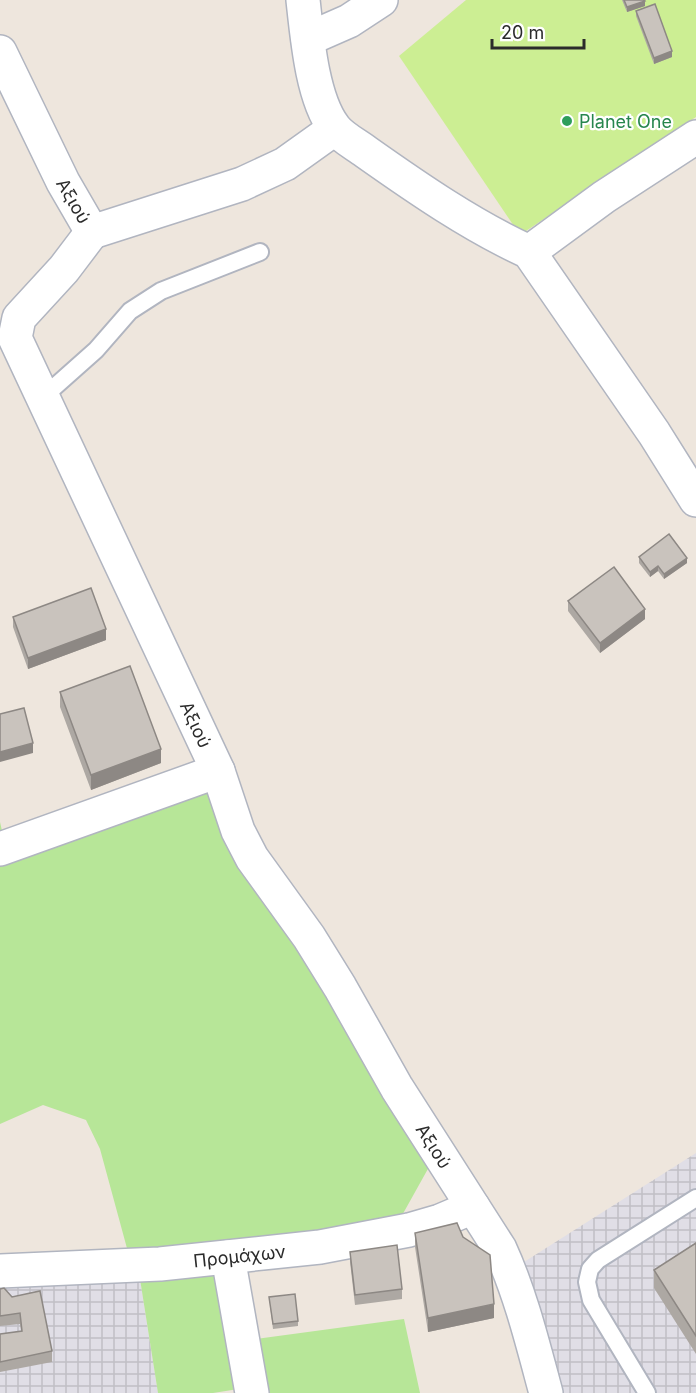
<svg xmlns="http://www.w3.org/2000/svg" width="696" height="1393" viewBox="0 0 696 1393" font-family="Inter,sans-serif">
<defs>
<pattern id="industrial-grid" width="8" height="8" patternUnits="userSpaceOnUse" patternTransform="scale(1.5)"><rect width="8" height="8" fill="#e0dee6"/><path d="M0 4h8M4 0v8" fill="none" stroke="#c0bfc5"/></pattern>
</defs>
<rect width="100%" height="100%" fill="#eee6dd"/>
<path fill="url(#industrial-grid)" d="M696 1153V1393H560L524 1262Z
M140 1279 158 1393H0V1286Z"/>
<path fill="#b7e698" d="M207 777 283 917 429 1167 400 1219 296 1240 128 1252 100 1149 86 1120 43 1105 0 1124V822L5 844Z
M215 1272 226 1343 404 1319 420 1393H265L264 1385 213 1393H158L140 1279Z"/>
<path fill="#ccee93" d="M466 0H696V117L520 235 399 56Z"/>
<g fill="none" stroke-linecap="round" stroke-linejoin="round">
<defs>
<path id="lane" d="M42 398 96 350 130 311 161 291 260 252
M647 1393 591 1300 587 1282 590 1269 598 1260 696 1198"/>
<g id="street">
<path d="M303 0C307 36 312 98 334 127 341 137 357 145 366 152 417 188 472 226 529 252L654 433 696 500"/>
<path d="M308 39 349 21 381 0"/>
<path id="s1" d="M0 52 63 182 92 232"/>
<path id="s2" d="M92 232 64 269 19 318 15 338 218 771 238 831 252 858 309 937 340 987 397 1088 500 1249C521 1295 533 1345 546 1393"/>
<path d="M92 232 242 184 285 164 334 129"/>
<path d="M529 252 604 197 696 137"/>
<path d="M0 849 218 771"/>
<path d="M228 1257 252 1393"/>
<path id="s3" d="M0 1271 160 1264 320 1247 409 1230 440 1221 473 1207"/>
</g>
</defs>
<use href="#lane" stroke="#b1b5c0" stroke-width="20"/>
<use href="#street" stroke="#b1b5c0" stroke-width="36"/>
<use href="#lane" stroke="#fff" stroke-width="16"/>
<use href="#street" stroke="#fff" stroke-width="33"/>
</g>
<path fill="#ada8a3" d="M622 0H644L645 6 627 12Z
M636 11 672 57 654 64 636 16Z
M639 557 687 563 664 579 658 571 650 577 639 563Z
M568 601 645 619 600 653 568 611Z
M13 617 106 640 28 669 13 627Z
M60 692 161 763 91 790 60 707Z
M415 1233 494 1318 428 1332 415 1247Z
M696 1243V1354L654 1288V1270Z
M350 1252 402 1289V1299L355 1305 350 1262Z
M0 1289 52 1351V1362L0 1372V1334L21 1331 20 1324 0 1326Z
M269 1297 298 1321V1326L273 1329Z"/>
<path fill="#8d8884" d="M645 1V6L627 12V7Z
M672 51V57L654 64V58Z
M687 558V563L664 579V574Z
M658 566V571L650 577V572Z
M645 609V619L600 653V643Z
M106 629V640L28 669V658Z
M33 743V753L0 762V752Z
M161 749V763L91 790V775Z
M494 1304V1318L428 1332V1318Z"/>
<path fill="#c9c3bd" stroke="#8d8884" stroke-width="1.5" d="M624 0H644L645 1 627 7Z
M655 4 672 51 654 58 636 11Z
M669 534 687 558 664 574 658 566 650 572 639 557Z
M614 567 645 609 600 643 568 601Z
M91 588 106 629 28 658 13 617Z
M130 666 161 749 91 775 60 692Z
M24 708 33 743 0 752V714Z
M457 1223 463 1237 490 1255 494 1304 428 1318 415 1233Z
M696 1243V1336L654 1270Z
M397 1245 402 1289 355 1295 350 1252Z
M4 1288 12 1297 40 1291 52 1351 0 1362V1334L22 1331 20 1313 0 1316V1289Z
M295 1294 298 1321 273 1324 269 1297Z"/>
<circle fill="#2e9e5b" stroke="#fff" stroke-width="2" cx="567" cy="121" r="6"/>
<g text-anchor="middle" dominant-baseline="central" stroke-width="4.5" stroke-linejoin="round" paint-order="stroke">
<g font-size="18" fill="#27864d" stroke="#fff" text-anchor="start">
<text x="579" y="121">Planet One</text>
</g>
<g font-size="18" fill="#2b2b2b" stroke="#fff">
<text stroke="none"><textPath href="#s1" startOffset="166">Αξιού</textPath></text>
<text stroke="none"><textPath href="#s2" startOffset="560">Αξιού</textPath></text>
<text stroke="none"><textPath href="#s2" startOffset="1046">Αξιού</textPath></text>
<text stroke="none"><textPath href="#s3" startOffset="240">Προμάχων</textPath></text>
</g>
</g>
<path d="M492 39v9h92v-9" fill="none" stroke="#2b2b2b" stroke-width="3"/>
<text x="501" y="39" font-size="18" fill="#2b2b2b" stroke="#ffffff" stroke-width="4.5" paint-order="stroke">20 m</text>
</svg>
